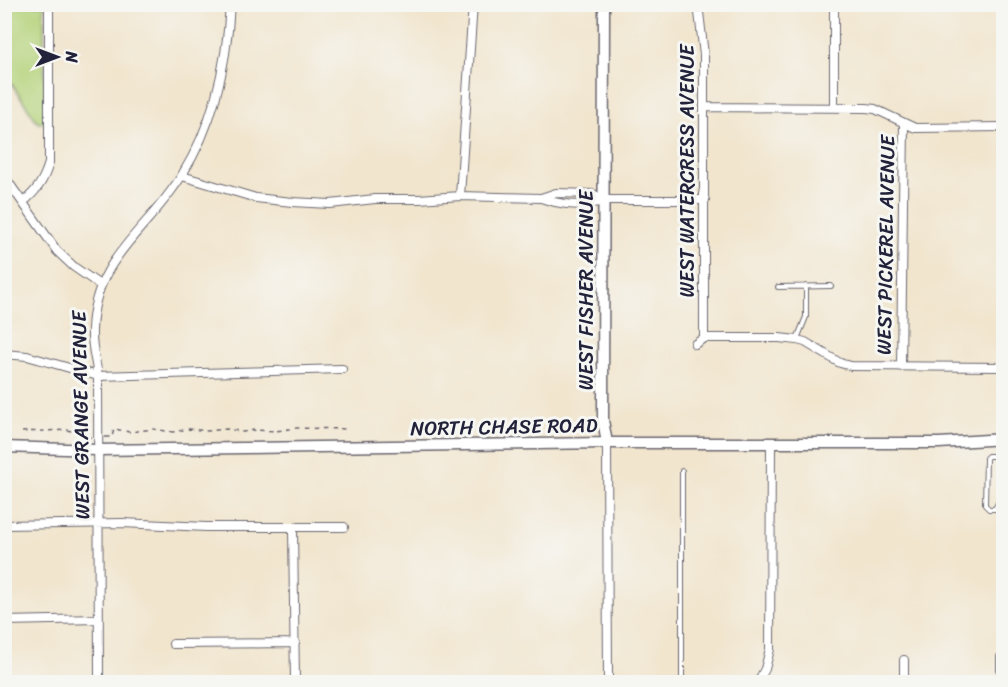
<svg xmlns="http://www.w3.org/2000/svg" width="1008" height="687" viewBox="0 0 1008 687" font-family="Sriracha,sans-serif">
<rect width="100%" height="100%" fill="#f6f6f2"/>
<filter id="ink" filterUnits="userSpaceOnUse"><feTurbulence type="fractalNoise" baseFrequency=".0167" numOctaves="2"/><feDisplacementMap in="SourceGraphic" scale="12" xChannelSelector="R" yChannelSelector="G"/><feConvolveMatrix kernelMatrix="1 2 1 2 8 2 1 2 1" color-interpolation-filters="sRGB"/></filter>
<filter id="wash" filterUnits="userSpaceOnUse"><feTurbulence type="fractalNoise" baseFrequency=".008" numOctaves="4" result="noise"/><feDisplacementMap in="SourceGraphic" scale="24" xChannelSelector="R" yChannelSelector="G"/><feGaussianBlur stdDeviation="1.35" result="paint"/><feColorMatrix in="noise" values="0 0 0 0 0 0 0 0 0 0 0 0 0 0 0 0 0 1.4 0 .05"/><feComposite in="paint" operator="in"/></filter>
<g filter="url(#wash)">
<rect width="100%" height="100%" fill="#f1e5ce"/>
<path fill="#b3d178" stroke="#6a7a5a" stroke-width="1.5" d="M4 5H44L45 122 38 123 5 74Z"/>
</g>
<g filter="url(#ink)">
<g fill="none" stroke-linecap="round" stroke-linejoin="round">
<defs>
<path id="service" d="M778 287 831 286
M797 339 806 317V286
M1000 456V499L995 509H989L985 505 986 458 988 456H1004
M682 471V682"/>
<path id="minor" d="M698 4 704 55V338
M834 4V108
M705 107 866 108 875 109 915 128 1004 127
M4 176 57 251 74 267 100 285
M182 176 256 198 292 202 330 204 375 199H419L460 196 541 198 556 193 593 194 604 200
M460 196 473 4
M541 198C561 205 585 208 604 200H705
M23 202C37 191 44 180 49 163V4
M695 344 704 338H779L797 340 805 342 840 363 851 366 1004 367
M4 354 27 356 98 376 342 369
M901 367 904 123
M607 443 608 682
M4 525 122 523 206 527H344
M293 528 295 682
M4 621 99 619
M173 644 295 643
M99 682 98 376C96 361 91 345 92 330 94 257 148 231 182 175 214 124 227 64 230 4
M758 682 765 669 770 649 771 444
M904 682V660
M1001 682V657"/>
<path id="tertiary" d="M604 4 603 420 607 443
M4 447 97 450 607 443H939L1004 439"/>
</defs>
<use href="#service" stroke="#6a666e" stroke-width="6"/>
<use href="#minor" stroke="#6a666e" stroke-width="10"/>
<use href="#tertiary" stroke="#6a666e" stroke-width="13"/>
<path stroke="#6a666e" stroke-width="1.5" stroke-dasharray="4.5 4.5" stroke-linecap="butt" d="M22 432 67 430 85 434 84 438 91 437
M105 437H112L114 429 130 432 153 429 173 432 189 429 207 431 227 429 243 432 255 430 276 431 296 428 347 429"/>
<use href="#service" stroke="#fff" stroke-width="4"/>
<use href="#minor" stroke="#fff" stroke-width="8"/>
<use href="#tertiary" stroke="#fff" stroke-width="10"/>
</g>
</g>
<g text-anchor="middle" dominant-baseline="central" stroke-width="6" stroke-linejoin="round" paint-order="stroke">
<g font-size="20" fill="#22223b" stroke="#f6f6f2">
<text transform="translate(687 171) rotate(-90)">WEST WATERCRESS AVENUE</text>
<text transform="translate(886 245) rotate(-89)">WEST PICKEREL AVENUE</text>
<text transform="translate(586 290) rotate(-90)">WEST FISHER AVENUE</text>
<text transform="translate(81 415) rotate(-91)">WEST GRANGE AVENUE</text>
<text transform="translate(504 427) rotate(-1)">NORTH CHASE ROAD</text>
</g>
</g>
<rect width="1008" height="687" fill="none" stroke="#f6f6f2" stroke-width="24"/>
<g transform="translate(57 57) rotate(90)" stroke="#f6f6f2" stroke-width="4.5" paint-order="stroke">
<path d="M0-4.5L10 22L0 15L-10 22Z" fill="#22223b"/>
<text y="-9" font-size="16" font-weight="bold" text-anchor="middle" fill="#22223b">N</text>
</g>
</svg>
